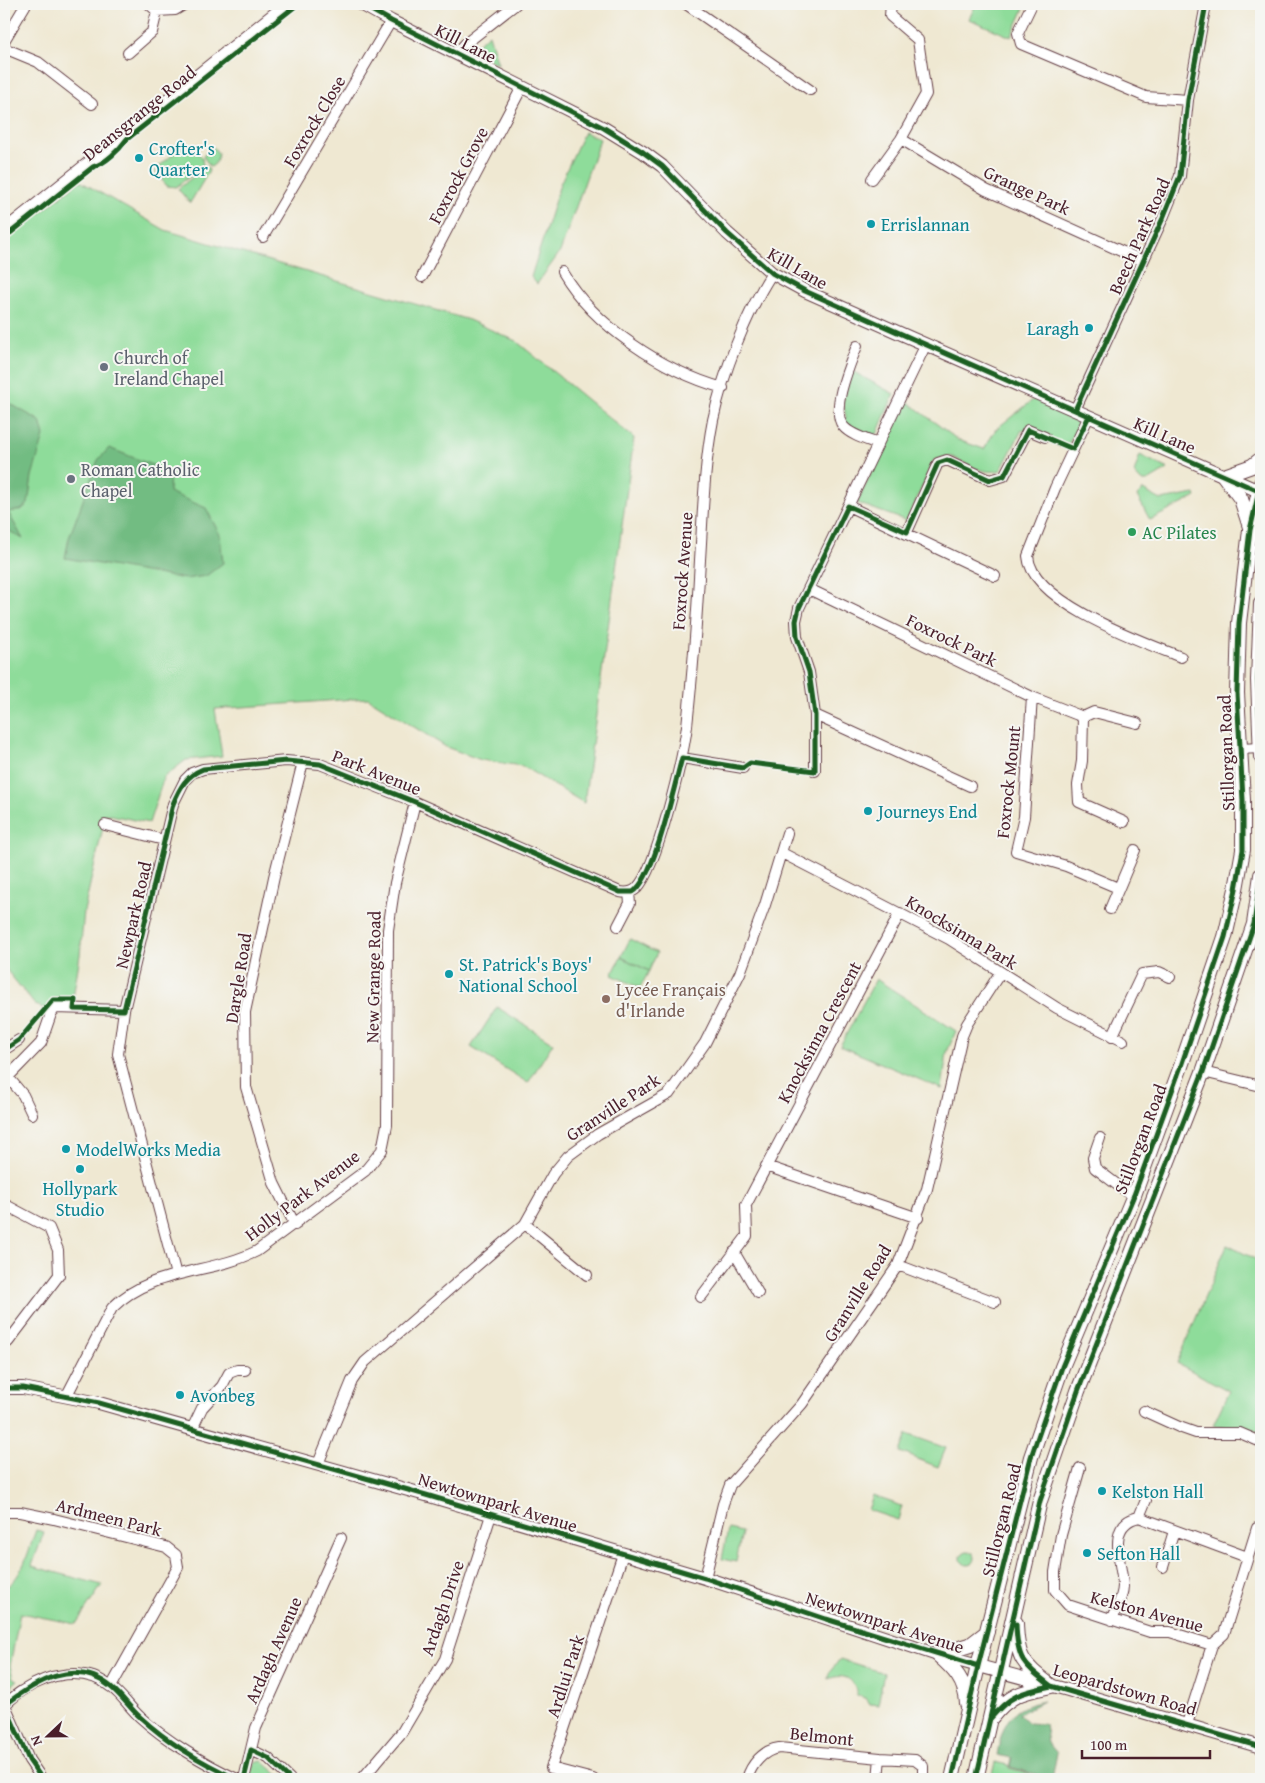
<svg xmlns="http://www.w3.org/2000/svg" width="1265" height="1783" viewBox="0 0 1265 1783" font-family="'Gentium Book Plus',serif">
<rect width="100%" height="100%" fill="#f6f6f2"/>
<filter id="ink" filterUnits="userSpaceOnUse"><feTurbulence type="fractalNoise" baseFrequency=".02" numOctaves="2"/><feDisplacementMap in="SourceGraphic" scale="10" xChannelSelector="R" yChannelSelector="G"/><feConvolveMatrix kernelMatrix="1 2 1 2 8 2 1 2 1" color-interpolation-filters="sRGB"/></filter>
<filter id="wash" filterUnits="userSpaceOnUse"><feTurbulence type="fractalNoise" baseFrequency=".0096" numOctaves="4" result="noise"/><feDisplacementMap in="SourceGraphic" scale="20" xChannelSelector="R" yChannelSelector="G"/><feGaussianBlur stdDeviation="1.12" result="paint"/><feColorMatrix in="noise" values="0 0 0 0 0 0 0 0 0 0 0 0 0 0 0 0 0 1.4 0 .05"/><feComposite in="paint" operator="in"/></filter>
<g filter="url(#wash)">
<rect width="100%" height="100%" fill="#efe8d2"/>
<path fill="#8edc9a" stroke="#6c7e62" d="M976 4H1026L1011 37 969 19Z
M489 34 498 64 470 50Z
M584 132 600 139 560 252 537 284 531 277 560 184Z
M184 145H191L202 158 203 166 176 187 167 186 156 173 157 168Z
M213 147 218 153C218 159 215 166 210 167L203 156Z
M206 166 209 170 208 173 190 203 178 189Z
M80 181 165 230 469 320 516 341 634 438 584 803 522 766 481 760 446 747 368 698 215 709 222 756 186 760 164 777 149 823 106 814 84 911 80 955 73 998H55L47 1009 35 1005 4 967V242Z
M852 371 894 394 877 434 870 437 848 428 843 419 846 418 843 401Z
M1034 399 1080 421 1066 449 1022 430 1001 470C983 476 966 463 950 456L934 460 907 521 857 503 904 403 908 402 958 440 984 449 996 429Z
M1140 455 1168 469 1148 481H1141L1134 473Z
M1143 490 1161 500 1195 494 1196 497 1150 520 1137 496Z
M630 939 657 953 649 971 621 957Z
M621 957 649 971 640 988 612 975Z
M876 979 956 1031 947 1052 942 1089 840 1046Z
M497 1007 553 1043 528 1083 471 1047Z
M1227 1245 1261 1262V1433L1254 1430 1213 1425 1229 1391 1177 1363Z
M907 1434 946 1448 938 1467 900 1452Z
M873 1496 902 1506 898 1520 868 1510Z
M728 1529 742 1532 736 1562 722 1559Z
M36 1530 44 1532 32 1566 102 1585 76 1624 20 1613 10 1666 13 1678 18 1680 9 1688 4 1673V1588C23 1579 29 1548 36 1530Z
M961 1558a7 7 0 1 1 14 0a7 7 0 1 1-14 0Z
M840 1659 884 1673 878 1705 870 1704 867 1699 857 1695C855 1678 843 1673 828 1679L829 1673Z
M262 1761 283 1779H249L254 1763Z
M995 1762 1009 1765V1768L1030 1774 1029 1779H991Z"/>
<path fill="#72bc82" stroke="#5e6e56" d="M4 400 40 421 44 436 32 476 28 504 21 510 8 512 23 539 4 528Z
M109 448 170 472 169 492 206 508 220 535 223 563 206 576 185 579 65 558 69 538 98 460Z
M1043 1701 1019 1714 1028 1723 1045 1724 1048 1743 1057 1753 1052 1779 1010 1767 1012 1758 997 1755C1003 1723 1009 1708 1043 1701Z"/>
</g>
<g filter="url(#ink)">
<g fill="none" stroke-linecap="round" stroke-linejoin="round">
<defs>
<path id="minor" d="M149 4 157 11
M686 4 810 90
M1032 4 1018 33 1021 44 1146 97 1188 100
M4 41 26 4
M4 48 38 62 92 104
M128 53 152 32 157 11 175 10 185 4
M456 54 465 44 516 4
M901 139 986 190 1143 261
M872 179 901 139 926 94 918 40 890 16 891 4
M263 237 391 21
M562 272C594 326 663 371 723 388
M422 277 522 87
M857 346C850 364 830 409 843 426 850 435 868 440 878 444
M1075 410 1163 218 1180 176 1188 100 1206 4
M1089 416 1055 488 1028 556C1031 602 1143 642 1181 657
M848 506 995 576
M907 532 938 463 947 460 990 480 1004 476 1028 430 1045 437
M809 589 1032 697 1083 717 1094 712 1137 723
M1032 697 1024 817 1016 851 1066 866 1118 888
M815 715 970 786
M1083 717 1082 761 1078 785 1079 802 1124 822
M1239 749 1261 748
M682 758 743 768
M815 771V715L809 672 797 637 796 621 799 608 926 344
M105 825 164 840
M782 853 949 939 1057 1008 1123 1041
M1110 909 1135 850
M618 926 630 903 629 893
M1112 1037 1142 974 1159 972 1170 977
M4 1050 19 1040
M1203 1072 1261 1086
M32 1114 23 1095 8 1077 41 1043 51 1014 55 1008 124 1010
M1100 1138 1093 1158 1095 1168C1108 1177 1119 1188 1134 1195
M766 1166 918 1218
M4 1204 49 1228 58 1250 59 1275 8 1342
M525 1224 587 1275
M295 1225 274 1183 246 1087 245 1012 274 877 303 762
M734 1252 758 1293
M898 1265 995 1302
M176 1275 118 1054 124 1010 173 804 185 780 192 773 203 769 286 761 320 764 415 802 620 892C626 893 632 893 637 888 657 868 683 757 687 726 693 671 697 615 700 560 703 513 704 466 713 420 723 373 746 313 772 273
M701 1297 747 1236 746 1205 900 913
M67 1395 112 1308C152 1268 209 1275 257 1251L365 1171 382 1150 387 1125 388 930 395 883 415 802
M1144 1411 1179 1427 1196 1433H1240L1261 1442
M192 1429 202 1408 222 1386 229 1373 237 1370H245
M318 1464 352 1381 365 1362 525 1224 553 1174 568 1156 598 1134 669 1094 705 1043 740 973 765 905 787 833
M1080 1468 1061 1535 1055 1572V1590L1068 1605 1150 1632H1170L1212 1645
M4 1512H20L54 1519 166 1547 176 1555 178 1567 111 1687
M1139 1517 1146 1500
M1163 1567 1174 1531
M705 1578 723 1504 730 1485 802 1404 898 1265 927 1189 962 1036 967 1024 1000 973
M1112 1620C1116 1610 1123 1597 1123 1586 1122 1563 1105 1524 1139 1517L1247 1557
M4 1705C10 1701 15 1695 22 1691 48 1674 84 1665 111 1687 122 1695 130 1708 140 1717 166 1741 205 1764 237 1779
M5 1705 29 1760 42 1779
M1187 1724 1212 1645 1224 1634 1257 1528H1261
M251 1750 268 1758 290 1779
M880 1758 915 1760 923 1766V1779
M244 1779 256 1728 341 1538
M362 1779 402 1732 445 1659 491 1515
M593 1779 551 1768 623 1554
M747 1779C751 1765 763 1750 779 1748L880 1758 878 1779"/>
<path id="major" d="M361 4 391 21 604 128 643 152 662 166 727 233 772 273 805 291 904 335 1261 492
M4 231 287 4
M4 1388H23L99 1403 426 1495 705 1578 938 1655 1068 1690 1261 1747"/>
<path id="highway" d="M1250 527 1241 499 1224 476 1252 466 1261 459
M1261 604 1258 680 1261 757
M1016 1623C1017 1660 1023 1664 1051 1686
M938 1655C954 1669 966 1681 967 1704
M938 1655 970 1645 987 1632
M991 1718C1010 1694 1022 1692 1051 1686
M952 1779 978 1666 1031 1457 1062 1367 1134 1195 1180 1069 1225 937 1236 889 1243 850V800L1237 693 1239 623 1250 530 1261 483
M976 1779 1040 1501 1078 1391 1203 1072 1254 924 1261 875"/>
</defs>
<use href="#minor" stroke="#633d44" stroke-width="12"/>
<use href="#major" stroke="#633d44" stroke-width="14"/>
<use href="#highway" stroke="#633d44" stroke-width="16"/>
<use href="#minor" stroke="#fff" stroke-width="10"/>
<use href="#major" stroke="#fff" stroke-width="12"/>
<use href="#highway" stroke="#fff" stroke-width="14"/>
<defs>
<path id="cycleway" d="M361 4 391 21 604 128 643 152 662 166 727 233 772 273 805 291 904 335 1261 492
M4 238 93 167C106 163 119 150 127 139L298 4
M1075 410 1163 218 1180 176 1188 100 1206 4
M1261 604 1258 680 1261 757
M4 1050 19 1040 53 1000H75L74 1009 124 1010 173 804C180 787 186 776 203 769L286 761 320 764 415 802 620 892H633C655 878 674 786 682 758L743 768 750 763 815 771V715L809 672 797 637 796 621 799 608 848 506 907 532 938 463 947 460 990 480 1004 476 1028 430 1073 449 1089 416
M4 1388H23L99 1403 426 1495 705 1578 826 1619 978 1666
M1016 1624C1017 1660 1023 1664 1051 1686L1261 1747
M990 1719C1010 1695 1022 1692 1051 1686
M42 1779 29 1760 5 1705C35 1682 75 1657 111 1687 122 1696 130 1708 140 1717 167 1742 204 1764 237 1779
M244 1779 251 1750 268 1758 290 1779
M952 1779 978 1666 1031 1457 1062 1367 1134 1195 1180 1069 1225 937 1236 889 1243 850V800L1237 693 1239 623 1250 530 1261 483
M976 1779 1040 1501 1078 1391 1203 1072 1254 924 1261 875"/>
</defs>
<use href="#cycleway" stroke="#f6f6f2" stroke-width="8"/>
<use href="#cycleway" stroke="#1b5e20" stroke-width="5"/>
</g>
</g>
<g fill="#0f9aa8" stroke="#f6f6f2" stroke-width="2">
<circle cx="139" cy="158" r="5"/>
<circle cx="871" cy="224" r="5"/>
<circle cx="1089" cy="328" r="5"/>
<circle cx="868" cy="811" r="5"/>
<circle cx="449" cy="974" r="5"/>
<circle cx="66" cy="1149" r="5"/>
<circle cx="80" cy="1169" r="5"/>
<circle cx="180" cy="1395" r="5"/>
<circle cx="1102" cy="1491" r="5"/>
<circle cx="1087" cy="1553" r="5"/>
</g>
<g fill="#6b7280" stroke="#f6f6f2" stroke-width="2">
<circle cx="104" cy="367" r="5"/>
<circle cx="71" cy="479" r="5"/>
</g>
<circle fill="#2e9e5b" stroke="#f6f6f2" stroke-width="2" cx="1132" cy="532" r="5"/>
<circle fill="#8d6e63" stroke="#f6f6f2" stroke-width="2" cx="606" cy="999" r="5"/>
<g text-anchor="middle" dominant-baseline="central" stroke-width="4" stroke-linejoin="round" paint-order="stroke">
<g font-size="18" fill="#4a1f2b" stroke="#f6f6f2">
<text transform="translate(466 43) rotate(27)">Kill Lane</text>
<text transform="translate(139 113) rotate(-39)">Deansgrange Road</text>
<text transform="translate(314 121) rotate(-59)">Foxrock Close</text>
<text transform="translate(458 175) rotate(-62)">Foxrock Grove</text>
<text transform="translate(1027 190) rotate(25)">Grange Park</text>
<text transform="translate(1139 236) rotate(-66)">Beech Park Road</text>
<text transform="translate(798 268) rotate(30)">Kill Lane</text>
<text transform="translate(1165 435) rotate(24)">Kill Lane</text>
<text transform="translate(682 571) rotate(-86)">Foxrock Avenue</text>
<text transform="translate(952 640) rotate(26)">Foxrock Park</text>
<text transform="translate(1226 753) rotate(-92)">Stillorgan Road</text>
<text transform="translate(377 772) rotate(22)">Park Avenue</text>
<text transform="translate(1008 782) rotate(-84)">Foxrock Mount</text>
<text transform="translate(133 915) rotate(-77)">Newpark Road</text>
<text transform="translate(962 932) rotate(31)">Knocksinna Park</text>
<text transform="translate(373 977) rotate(-89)">New Grange Road</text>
<text transform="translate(238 978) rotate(-81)">Dargle Road</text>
<text transform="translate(819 1032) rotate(-62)">Knocksinna Crescent</text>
<text transform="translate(613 1107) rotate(-33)">Granville Park</text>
<text transform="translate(1140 1139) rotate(-69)">Stillorgan Road</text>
<text transform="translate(302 1195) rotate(-37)">Holly Park Avenue</text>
<text transform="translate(857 1293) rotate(-58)">Granville Road</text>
<text transform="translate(498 1502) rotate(17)">Newtownpark Avenue</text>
<text transform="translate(109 1517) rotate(14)">Ardmeen Park</text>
<text transform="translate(1001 1520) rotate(-76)">Stillorgan Road</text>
<text transform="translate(442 1608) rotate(-71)">Ardagh Drive</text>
<text transform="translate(1147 1611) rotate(15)">Kelston Avenue</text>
<text transform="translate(885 1622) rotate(18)">Newtownpark Avenue</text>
<text transform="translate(273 1650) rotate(-66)">Ardagh Avenue</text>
<text transform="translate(565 1676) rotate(-72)">Ardlui Park</text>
<text transform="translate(1125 1689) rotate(16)">Leopardstown Road</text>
<text transform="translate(822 1736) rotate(6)">Belmont</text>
</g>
<g font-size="18" fill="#0d838f" stroke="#f6f6f2" text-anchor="start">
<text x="149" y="148">Crofter's<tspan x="149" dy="21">Quarter</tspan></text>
<text x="881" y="224">Errislannan</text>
<text x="1079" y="328" text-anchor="end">Laragh</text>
<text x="878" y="811">Journeys End</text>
<text x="459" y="964">St. Patrick's Boys'<tspan x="459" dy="21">National School</tspan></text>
<text x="76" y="1149">ModelWorks Media</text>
<text x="80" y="1188" text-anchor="middle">Hollypark<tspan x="80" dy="21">Studio</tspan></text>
<text x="190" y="1395">Avonbeg</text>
<text x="1112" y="1491">Kelston Hall</text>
<text x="1097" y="1553">Sefton Hall</text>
</g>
<g font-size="18" fill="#5b616d" stroke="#f6f6f2" text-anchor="start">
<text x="114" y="357">Church of<tspan x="114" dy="21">Ireland Chapel</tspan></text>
<text x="81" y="469">Roman Catholic<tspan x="81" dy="21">Chapel</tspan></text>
</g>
<g font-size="18" fill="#27864d" stroke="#f6f6f2" text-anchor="start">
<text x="1142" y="532">AC Pilates</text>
</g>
<g font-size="18" fill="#785e54" stroke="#f6f6f2" text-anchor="start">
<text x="616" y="989">Lycée Français<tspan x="616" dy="21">d'Irlande</tspan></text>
</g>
</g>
<rect width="1265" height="1783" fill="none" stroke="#f6f6f2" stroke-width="20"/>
<g transform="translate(48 1736) rotate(248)" stroke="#f6f6f2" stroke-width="4" paint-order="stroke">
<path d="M0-4L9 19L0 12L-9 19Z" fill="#4a1f2b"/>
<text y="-8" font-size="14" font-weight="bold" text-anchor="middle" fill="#4a1f2b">N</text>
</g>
<path d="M1082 1750v8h128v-8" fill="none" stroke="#4a1f2b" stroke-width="2.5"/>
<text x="1090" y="1750" font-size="15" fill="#4a1f2b" stroke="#f6f6f2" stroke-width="4" paint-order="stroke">100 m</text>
</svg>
